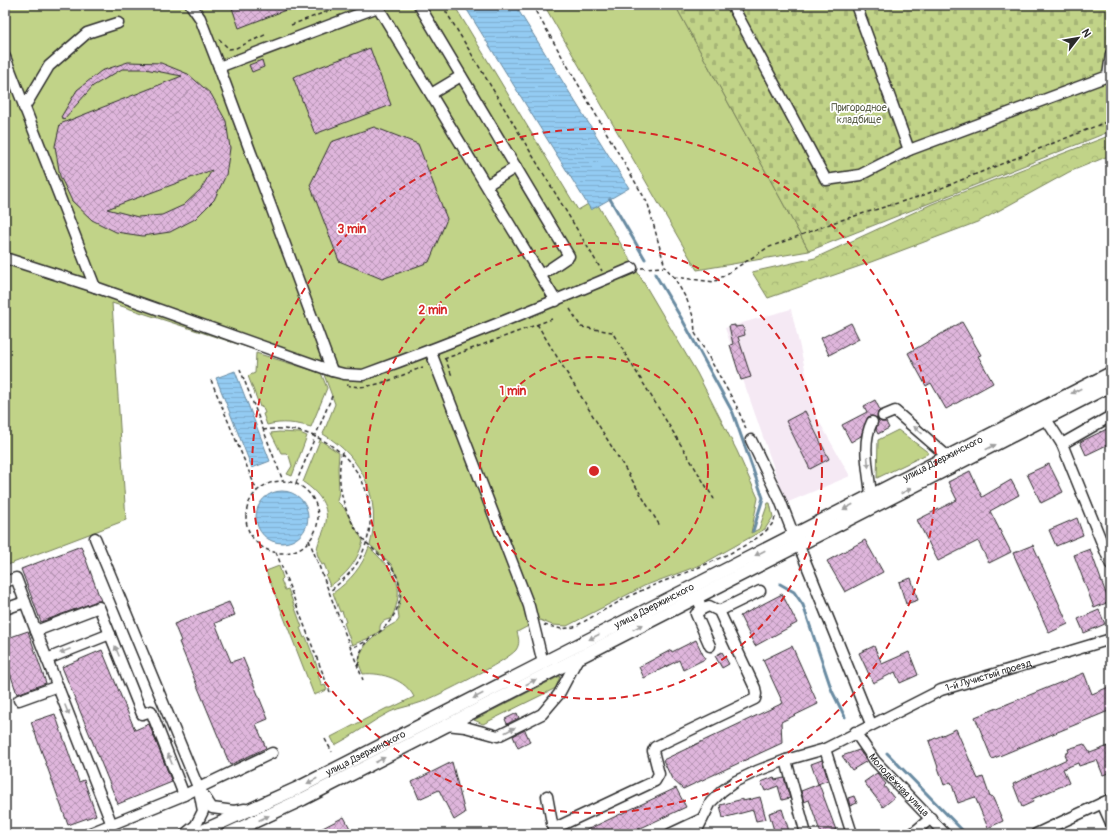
<svg xmlns="http://www.w3.org/2000/svg" width="1116" height="839" viewBox="0 0 1116 839" font-family="Pangolin,sans-serif">
<defs>
<pattern id="forest-crowns" width="20" height="18" patternUnits="userSpaceOnUse"><rect width="20" height="18" fill="#c1d388"/><path d="M2 6a3 3 0 1 1 6 0M12 15a3 3 0 1 1 6 0" fill="none" stroke="#a6b576"/></pattern>
<pattern id="cemetery-stones" width="16" height="16" patternUnits="userSpaceOnUse"><rect width="16" height="16" fill="#c1d388"/><path d="M2 7V4a2 2 0 0 1 4 0v3zM10 15v-3a2 2 0 0 1 4 0v3z" fill="#a6b576"/></pattern>
<pattern id="water-rules" width="6" height="5" patternUnits="userSpaceOnUse"><rect width="6" height="5" fill="#93cbf2"/><path d="M0 2.5h6" fill="none" stroke="#7faed0"/></pattern>
<pattern id="building-cross-hatch" width="8" height="8" patternUnits="userSpaceOnUse"><rect width="8" height="8" fill="#dfb6dc"/><path d="M0 0l8 8M0 8l8-8" fill="none" stroke="#b594b3"/></pattern>
</defs>
<rect width="100%" height="100%" fill="#fff"/>
<filter id="ink" filterUnits="userSpaceOnUse"><feTurbulence type="fractalNoise" baseFrequency=".025" numOctaves="2"/><feDisplacementMap in="SourceGraphic" scale="8" xChannelSelector="R" yChannelSelector="G"/><feConvolveMatrix kernelMatrix="1 2 1 2 8 2 1 2 1" color-interpolation-filters="sRGB"/></filter>
<g filter="url(#ink)">
<path fill="#f5e9f4" d="M791 309 816 416 850 476 786 503 725 328Z"/>
<path fill="#c1d388" stroke="#767f5a" d="M5 5H454L578 210 595 200 697 373 737 451 758 498 751 533 759 529 768 503H770L773 517 765 529 703 564 644 586 567 626 552 625 540 620 517 632C519 639 520 644 516 650 507 661 438 696 422 702 412 706 400 707 390 712 370 722 355 735 335 745L331 737 387 708H391L414 697C406 680 382 672 363 674 362 671 359 666 359 662 358 645 385 628 397 622L399 619 398 610 401 596 399 581 391 564 370 545C382 500 363 457 323 434L335 404 323 372 112 303 126 520 5 566Z
M544 5H675L809 251 697 270Z
M256 353 321 373 327 388 311 427C296 423 282 421 267 425L263 414 265 413 262 406 260 407 248 376 255 373Z
M898 430 929 453 877 478 878 440Z
M279 432 300 433 307 436 292 476 287 474 292 466 289 456 286 453H281L271 433Z
M320 440 339 453 338 468 339 492 337 501 344 508 363 541C358 561 346 575 330 586L326 576 328 574 324 564 322 565C320 561 318 557 317 553 316 544 323 535 325 526 331 507 318 492 303 482Z
M369 547C393 571 408 583 391 619 383 620 379 623 380 631L369 638 352 645 344 623 346 622 342 611 340 612 333 593C350 581 362 567 369 547Z
M279 566 283 578 281 580 285 590 288 589 302 627 300 628 304 638 306 637 320 674 318 675 322 686 325 685 327 690 314 695 266 571Z
M560 676 556 688 483 724 474 720Z"/>
<path fill="url(#forest-crowns)" stroke="#767f5a" d="M1111 135V155L1069 172 980 221 863 265 768 298 752 272 815 258 932 204Z"/>
<path fill="url(#cemetery-stones)" stroke="#767f5a" d="M675 5H1111V131L809 251Z"/>
<path fill="url(#water-rules)" stroke="#698ba2" d="M464 5H515L629 188 591 210Z
M235 371 270 461 252 468 216 378Z
M256 517a26 26 0 1 1 52 0a26 26 0 1 1-52 0Z"/>
<g fill="none" stroke-linecap="round" stroke-linejoin="round">
<path stroke="#698ba2" stroke-width="3" d="M610 199 645 259
M655 274 683 321 733 413 763 498 753 531
M780 584 794 592 803 605 832 691 845 717
M887 753 966 834"/>
</g>
<path fill="url(#building-cross-hatch)" stroke="#2b2b2b" fill-rule="evenodd" d="M231 5H296V6L239 28Z
M370 48 391 105 315 134 293 77Z
M262 60 264 67 252 72 249 65Z
M128 62 161 63 188 74 211 94 226 121 230 148 226 175 214 200 195 219 170 232 143 236 116 232 92 220 72 201 60 176 55 146 60 124 182 76 145 69H122L93 86 64 119 61 117 77 90 101 71ZM212 170 201 189 184 205 162 215 138 217 107 209Z
M374 127 418 144 447 219 429 262 382 279 339 261 310 185 331 142Z
M962 322 981 355 978 356 993 383 946 409 931 383 926 386 908 353Z
M851 323 859 339 829 355 821 338Z
M735 325V327L743 326 745 335 738 337 751 377 741 380 730 345 733 344 729 326Z
M875 400 880 410 878 412 877 418 871 416 868 417 861 436 851 442 842 425 867 412 864 406Z
M805 411 829 459 810 469 786 421Z
M878 420 882 422H886L889 428 878 434 876 430Z
M1111 427V443L1086 455 1080 442Z
M1049 464 1063 492 1041 503 1027 474Z
M970 471 982 497 1011 480 1019 495 990 511 1011 552 989 563 978 541 938 561 917 520 957 500 948 482Z
M1077 518 1083 535 1056 546 1049 530Z
M865 540 883 572 845 592 827 561Z
M1033 545 1068 624 1049 633 1013 553Z
M81 546 101 601H97L41 622 21 569Z
M1090 549 1109 602 1094 608 1074 555Z
M911 578 918 600 906 604 899 582Z
M782 594 797 623 755 646 740 616Z
M229 602 235 615 215 623 231 662 243 658 268 719 256 724 266 748 230 765 179 642 181 641 174 624Z
M1099 610 1105 624 1084 633 1078 619Z
M28 631 46 683 17 694 5 658V639Z
M696 640 705 659 683 670 679 660 644 678 639 667 671 650 672 652Z
M792 646 818 704 781 722 782 743 683 789 672 779 663 760 783 703 763 660Z
M874 646 882 664 909 652 918 675 900 683 895 672 873 683 859 653Z
M102 650 135 730 149 724 172 782 118 804 62 667Z
M722 652 729 664 722 668 715 656Z
M1084 673 1092 694 1111 686V710L992 759 975 717Z
M517 713 519 718 507 724 505 719Z
M55 714 79 782 84 780 96 815 68 825 31 722Z
M956 729 978 779 983 777 990 797 992 796 1003 821 988 828 975 797 958 803 951 782 944 785 929 741Z
M525 730 530 742 518 748 513 736Z
M1084 744 1090 753 1111 745V772L1103 775 1097 760 1079 766 1078 763 1063 769 1069 783 1032 799 1033 802 1022 807 1013 784 1067 759 1065 754 1069 752 1068 749Z
M859 750 867 761 852 770 842 756Z
M822 760 828 780 818 784 811 764Z
M452 762 465 813 454 820 439 790 419 799 412 782Z
M877 773 886 784 884 786 894 798 883 807 864 782Z
M774 777 775 780 784 778 790 798 782 800 778 786 765 791 761 782Z
M819 784 836 830 825 834H821L809 800 804 802 801 791Z
M676 788 686 807 628 834H578Z
M854 796 857 803 850 806 848 798Z
M760 797 766 819 756 821 753 810 723 818 720 805 743 799V801Z
M782 809 790 834H775L769 813Z
M344 817 353 834H311Z"/>
<g fill="none" stroke-linecap="round" stroke-linejoin="round">
<defs>
<g id="minor">
<path d="M191 5 200 18 219 67"/>
<path d="M419 5 569 256 541 275"/>
<path d="M732 5 826 180 860 175 909 150 1108 76 1111 54"/>
<path d="M856 5 909 150"/>
<path d="M5 57 95 287"/>
<path d="M431 94 461 76"/>
<path d="M24 108 49 66 87 33 118 23"/>
<path d="M487 185 516 167"/>
<path d="M5 258 95 287 332 371 344 374 363 375C454 342 543 306 632 268"/>
<path d="M430 350 529 606 543 663"/>
<path d="M332 371 219 67 378 7 556 301"/>
<path d="M883 416 895 411 947 456"/>
<path d="M1111 416 1062 444 1111 565"/>
<path d="M1046 419 1062 444"/>
<path d="M751 440 780 500 794 536"/>
<path d="M871 495C869 472 861 444 872 422"/>
<path d="M95 538 198 787 212 808 234 811 245 809"/>
<path d="M799 546 871 724"/>
<path d="M5 582 16 578 36 631"/>
<path d="M5 609 25 602"/>
<path d="M702 609 696 614 710 646"/>
<path d="M719 611 760 591"/>
<path d="M47 659 110 634"/>
<path d="M19 700 58 686"/>
<path d="M446 725 465 727 498 736 542 714 559 694 578 658"/>
<path id="s1" d="M855 732 875 761 945 834"/>
<path d="M825 749 852 834"/>
<path d="M786 760 806 834"/>
<path d="M547 796 554 834"/>
<path d="M1102 803 1111 823"/>
<path d="M112 825 36 631 99 607 142 714 151 711 184 795"/>
<path d="M553 829 655 781 659 774 653 751 655 747 755 699 756 694 755 688 719 611 709 606 702 609 697 597"/>
<path d="M88 834 184 795 272 753"/>
<path d="M185 834 196 825 203 811 200 795"/>
<path d="M670 834 702 819"/>
<path id="s2" d="M695 834 711 802 722 791 736 781 757 771 786 760 825 749 941 690 1111 639"/>
<path d="M912 834 931 818"/>
<path d="M1036 834 1111 799"/>
</g>
<g id="major">
<path id="s3" d="M196 834 298 788 1111 373"/>
<path d="M228 834 303 799 1111 385"/>
</g>
</defs>
<use href="#minor" stroke="#2b2b2b" stroke-width="13"/>
<use href="#major" stroke="#2b2b2b" stroke-width="15"/>
<path stroke="#2b2b2b" stroke-width="1.5" stroke-dasharray="4 3" stroke-linecap="butt" d="M442 5 602 271
M532 5 648 204 665 267
M291 25 344 5
M219 39 229 49 236 48 267 34
M641 268 665 267 674 277 687 300 694 319 695 333 736 405 747 431
M674 277 714 282 767 248 835 222 924 195 1111 120
M570 309 581 327 612 332 714 499
M537 324 660 526
M445 358 452 376
M444 359 552 319
M240 369 283 481
M211 380 257 491
M347 385C371 392 401 375 423 367
M263 430C334 419 394 489 361 556 354 571 341 582 329 592
M342 452C335 484 344 519 367 543 375 552 386 559 393 569 415 604 383 638 350 648
M246 517a36 36 0 1 1 72 0a36 36 0 1 1-72 0Z
M296 483 332 396
M309 540 363 680
M276 552 330 692
M544 625 562 629 574 627C598 614 622 599 647 588 672 577 771 544 775 517
M358 666 361 651 366 642
M325 739 332 752"/>
<use href="#minor" stroke="#fff" stroke-width="10"/>
<use href="#major" stroke="#fff" stroke-width="12"/>
</g>
<defs><path id="oneway-solid" d="M-6-.8H1V-3.2L6.5 0L1 3.2V.8H-6Z"/></defs>
<g fill="#a0a0a0">
<use href="#oneway-solid" transform="translate(1076 391) rotate(153)"/>
<use href="#oneway-solid" transform="translate(918 430) rotate(-139)"/>
<use href="#oneway-solid" transform="translate(991 447) rotate(-27)"/>
<use href="#oneway-solid" transform="translate(868 462) rotate(85)"/>
<use href="#oneway-solid" transform="translate(906 491) rotate(-27)"/>
<use href="#oneway-solid" transform="translate(848 507) rotate(152)"/>
<use href="#oneway-solid" transform="translate(760 553) rotate(153)"/>
<use href="#oneway-solid" transform="translate(638 627) rotate(-27)"/>
<use href="#oneway-solid" transform="translate(594 637) rotate(153)"/>
<use href="#oneway-solid" transform="translate(65 651) rotate(158)"/>
<use href="#oneway-solid" transform="translate(117 651) rotate(-112)"/>
<use href="#oneway-solid" transform="translate(531 682) rotate(-27)"/>
<use href="#oneway-solid" transform="translate(478 696) rotate(153)"/>
<use href="#oneway-solid" transform="translate(67 710) rotate(68)"/>
<use href="#oneway-solid" transform="translate(510 730) rotate(-27)"/>
<use href="#oneway-solid" transform="translate(170 759) rotate(-112)"/>
<use href="#oneway-solid" transform="translate(380 760) rotate(-27)"/>
<use href="#oneway-solid" transform="translate(312 781) rotate(153)"/>
<use href="#oneway-solid" transform="translate(264 818) rotate(-25)"/>
</g>
</g>
<g fill="none" stroke="#d62828" stroke-width="2" stroke-dasharray="7 5">
<circle cx="594" cy="471" r="114"/>
<circle cx="594" cy="471" r="228"/>
<circle cx="594" cy="471" r="342"/>
</g>
<g text-anchor="middle" dominant-baseline="central" stroke-width="3.5" stroke-linejoin="round" paint-order="stroke">
<g font-size="10" fill="#585d47" stroke="#fff">
<text x="859" y="108">Пригородное<tspan x="859" dy="12">кладбище</tspan></text>
</g>
<g font-size="10" fill="#2b2b2b" stroke="#fff">
<text stroke="none"><textPath href="#s3" startOffset="836">улица Дзержинского</textPath></text>
<text stroke="none"><textPath href="#s3" startOffset="512">улица Дзержинского</textPath></text>
<text stroke="none"><textPath href="#s2" startOffset="343">1-й Лучистый проезд</textPath></text>
<text stroke="none"><textPath href="#s3" startOffset="188">улица Дзержинского</textPath></text>
<text stroke="none"><textPath href="#s1" startOffset="69">Молодёжная улица</textPath></text>
</g>
</g>
<circle cx="594" cy="471" r="6" fill="#d62828" stroke="#fff" stroke-width="2"/>
<g font-size="12" text-anchor="middle" font-weight="bold" fill="#d62828" stroke="#fff" stroke-width="3.5" stroke-linejoin="round" paint-order="stroke">
<text x="352" y="233">3 min</text>
<text x="433" y="314">2 min</text>
<text x="513" y="395">1 min</text>
</g>
<rect width="1116" height="839" fill="none" stroke="#fff" stroke-width="20"/>
<rect x="10" y="10" width="1096" height="819" fill="none" stroke="#2b2b2b" stroke-width="1.5" filter="url(#ink)"/>
<g transform="translate(1078 38) rotate(59)" stroke="#ffffff" stroke-width="3" paint-order="stroke">
<path d="M0-3L7 15L0 10L-7 15Z" fill="#2b2b2b"/>
<text y="-6" font-size="11" font-weight="bold" text-anchor="middle" fill="#2b2b2b">N</text>
</g>
</svg>
